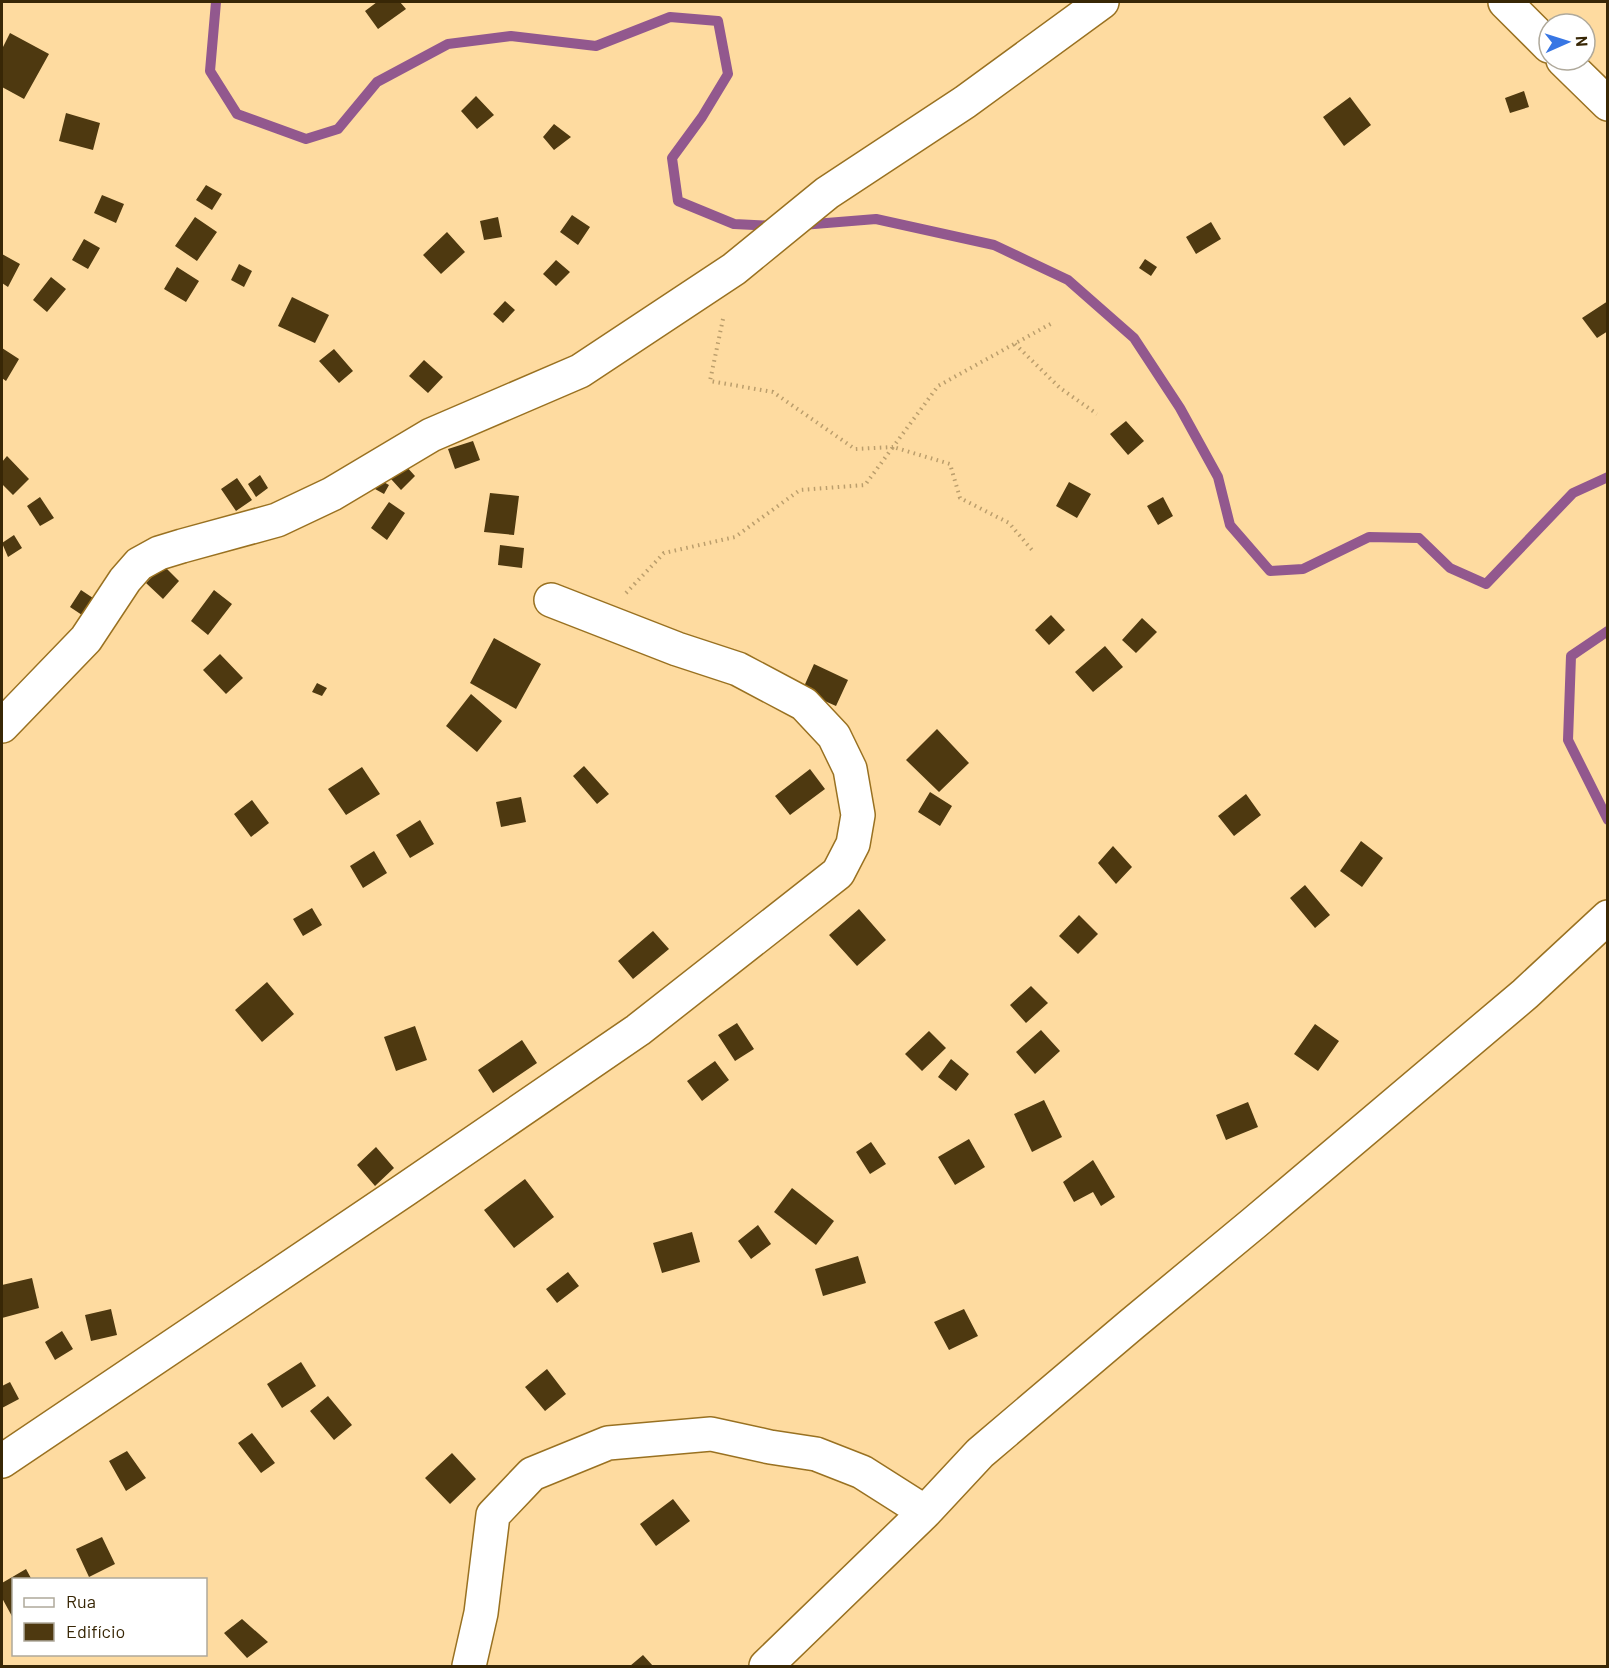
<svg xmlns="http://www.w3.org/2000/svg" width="1609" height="1668" viewBox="0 0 1609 1668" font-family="Barlow,sans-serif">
<rect width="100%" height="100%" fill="#fedba0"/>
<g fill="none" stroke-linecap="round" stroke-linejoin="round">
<path stroke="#92588e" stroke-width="10" d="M216 2 210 71 237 114 306 139 338 129 377 82 448 44 511 36 596 46 670 17 718 21 728 74 702 117 672 158 678 201 734 224 775 226
M802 225 876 219 994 245 1068 280 1134 338 1180 408 1218 477 1230 525 1270 571 1303 569 1369 537 1419 538 1450 568 1486 584 1573 493 1608 477
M1608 631 1571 656 1568 740 1608 820"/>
</g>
<path fill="#4e3910" d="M377 2H400L406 9 378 29 365 11Z
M10 33 49 54 24 99 2 87V49Z
M1524 91 1529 107 1510 113 1505 98Z
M476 96 494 115 477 129 461 111Z
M1350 97 1371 125 1344 146 1323 117Z
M66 113 100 123 93 150 59 141Z
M554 124 571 137 554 150 543 137Z
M206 185 222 194 212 210 196 200Z
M102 195 124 204 116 223 94 213Z
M572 215 590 227 578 245 560 232Z
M195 217 217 232 197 261 175 246Z
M498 217 502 237 484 240 480 221Z
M1211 222 1221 239 1196 254 1186 237Z
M447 232 465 252 441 274 423 255Z
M84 239 100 248 88 269 72 260Z
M2 254 20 264 8 287 2 283Z
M1145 259 1157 267 1151 276 1139 268Z
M556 260 570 272 556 286 543 274Z
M239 264 252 271 244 287 231 280Z
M177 267 199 281 186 302 164 289Z
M51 277 66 289 47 312 33 300Z
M292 297 329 315 315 343 278 326Z
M505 301 515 310 503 323 493 314Z
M1608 301V331L1597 338 1582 318Z
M2 348 19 359 6 381 2 378Z
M334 349 353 371 339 383 319 361Z
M424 360 443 377 428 393 409 376Z
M1126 421 1144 441 1128 455 1110 434Z
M473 441 480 460 455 469 448 449Z
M7 456 29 479 13 495 2 484V462Z
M405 465 415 476 401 490 391 479Z
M260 475 268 488 256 497 248 484Z
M237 478 252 500 236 511 221 489Z
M380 480 389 485 384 494 375 489Z
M1069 482 1091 494 1077 518 1056 506Z
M490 493 519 496 514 535 484 532Z
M40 497 54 518 40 526 27 506Z
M1163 497 1173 516 1158 525 1147 506Z
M389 502 405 513 387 540 371 528Z
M14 535 22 548 8 557 2 543Z
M500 545 524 548 522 568 498 565Z
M163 565 179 581 163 599 146 583Z
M81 590 102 604 91 621 70 607Z
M214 590 232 604 208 635 191 621Z
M1051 615 1065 630 1049 645 1035 630Z
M1142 618 1157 632 1136 653 1122 640Z
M494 638 541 664 516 709 470 683Z
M1105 646 1123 667 1093 692 1075 672Z
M220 654 243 678 226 694 203 670Z
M814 664 848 680 836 706 802 691Z
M317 683 327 688 322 696 312 692Z
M471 694 502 721 477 752 446 726Z
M937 729 969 763 939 792 906 760Z
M584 766 609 794 597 804 573 776Z
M362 767 380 794 346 815 328 789Z
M810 769 825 789 790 815 775 796Z
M930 792 952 806 940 826 918 812Z
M1246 794 1261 815 1234 836 1218 816Z
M521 797 526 822 501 827 496 802Z
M252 800 269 823 251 837 234 814Z
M420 820 434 844 410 858 396 835Z
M1361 841 1383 858 1362 887 1340 871Z
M1113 846 1132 867 1116 884 1098 863Z
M374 851 387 873 363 888 350 866Z
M1305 885 1330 915 1315 928 1290 898Z
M312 908 322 925 303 936 293 919Z
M859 909 886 940 857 966 829 935Z
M1079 915 1098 934 1078 954 1059 936Z
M653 931 669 949 633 979 618 961Z
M267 982 294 1014 262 1042 235 1010Z
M1031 986 1048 1003 1026 1023 1010 1005Z
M737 1023 754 1049 735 1061 718 1035Z
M1315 1024 1339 1041 1318 1071 1294 1054Z
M415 1026 427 1060 396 1071 384 1037Z
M1041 1030 1060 1051 1035 1074 1016 1052Z
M929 1031 946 1048 922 1071 905 1054Z
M522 1040 537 1063 493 1093 478 1070Z
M951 1059 969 1074 956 1091 938 1077Z
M715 1061 729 1080 702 1101 687 1081Z
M1044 1100 1062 1137 1032 1152 1014 1114Z
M1248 1102 1258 1127 1226 1140 1216 1115Z
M969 1139 985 1167 955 1185 938 1157Z
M871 1142 886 1164 870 1174 856 1152Z
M376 1147 394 1168 375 1186 357 1165Z
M1093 1160 1115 1197 1101 1206 1093 1192 1074 1202 1063 1182Z
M525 1179 554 1217 514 1248 484 1210Z
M792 1188 834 1221 816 1245 774 1212Z
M758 1225 771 1244 751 1259 738 1241Z
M692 1232 700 1262 662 1273 653 1243Z
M858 1256 866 1283 823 1296 815 1269Z
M568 1272 579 1286 557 1303 546 1289Z
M32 1278 39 1308 2 1318V1285Z
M111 1309 117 1335 91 1341 85 1315Z
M964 1309 978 1336 949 1350 934 1322Z
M62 1331 73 1349 55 1360 45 1342Z
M301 1362 316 1386 282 1408 267 1384Z
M547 1369 566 1394 545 1411 525 1387Z
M10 1382 19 1399 2 1408V1386Z
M328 1396 352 1425 334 1440 310 1411Z
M252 1433 275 1463 261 1473 238 1443Z
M127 1451 146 1478 126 1491 109 1461Z
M452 1453 476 1479 450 1504 425 1478Z
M673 1499 690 1521 656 1546 640 1524Z
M102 1537 115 1564 89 1577 76 1549Z
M26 1569 32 1580H14V1620L2 1598V1583Z
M242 1619 268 1642 247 1658 224 1633Z
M643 1655 653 1666H630Z"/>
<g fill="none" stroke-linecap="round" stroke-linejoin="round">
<defs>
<path id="minor" d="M1505 2 1549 46
M1563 60 1608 104
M2 726 86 639 125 580 139 564 159 553 182 546 277 520 332 494 431 435 580 371 734 269 827 193 965 102 1102 2
M2 1461 406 1189 638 1030 838 873 853 844 858 815 850 769 834 736 804 704 738 669 677 649 551 600
M469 1666 481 1613 493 1515 532 1474 608 1443 711 1434 770 1447 816 1454 862 1472 925 1512
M766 1666 925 1512 980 1453 1132 1324 1254 1223 1525 994 1608 917"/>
</defs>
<use href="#minor" stroke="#997121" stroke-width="36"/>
<path stroke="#bb9e6c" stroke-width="4" stroke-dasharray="1.5 4.5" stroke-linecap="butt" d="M723 319 710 381 773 392 855 449 893 447 938 386 1054 322
M1015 344 1060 388 1097 414
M626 593 664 553 735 537 800 490 865 485 893 447 950 464 960 498 1009 523 1032 550"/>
<use href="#minor" stroke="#fff" stroke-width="33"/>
</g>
<rect width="1609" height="1668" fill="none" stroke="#382706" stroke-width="6"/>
<rect x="12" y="1578" width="195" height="78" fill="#ffffff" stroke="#afa99b" stroke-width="1.5"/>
<rect x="24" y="1598" width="30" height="9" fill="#ffffff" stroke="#afa99b" stroke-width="1.5"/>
<text x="66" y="1608" font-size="18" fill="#382706">Rua</text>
<rect x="24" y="1623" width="30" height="18" fill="#4e3910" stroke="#afa99b" stroke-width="1.5"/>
<text x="66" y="1638" font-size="18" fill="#382706">Edifício</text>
<g transform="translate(1567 42) rotate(87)"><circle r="28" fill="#ffffff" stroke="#afa99b" stroke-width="1.5"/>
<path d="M0-4.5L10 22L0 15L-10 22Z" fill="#3776e4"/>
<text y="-9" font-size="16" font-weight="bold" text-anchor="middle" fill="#382706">N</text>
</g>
</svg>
